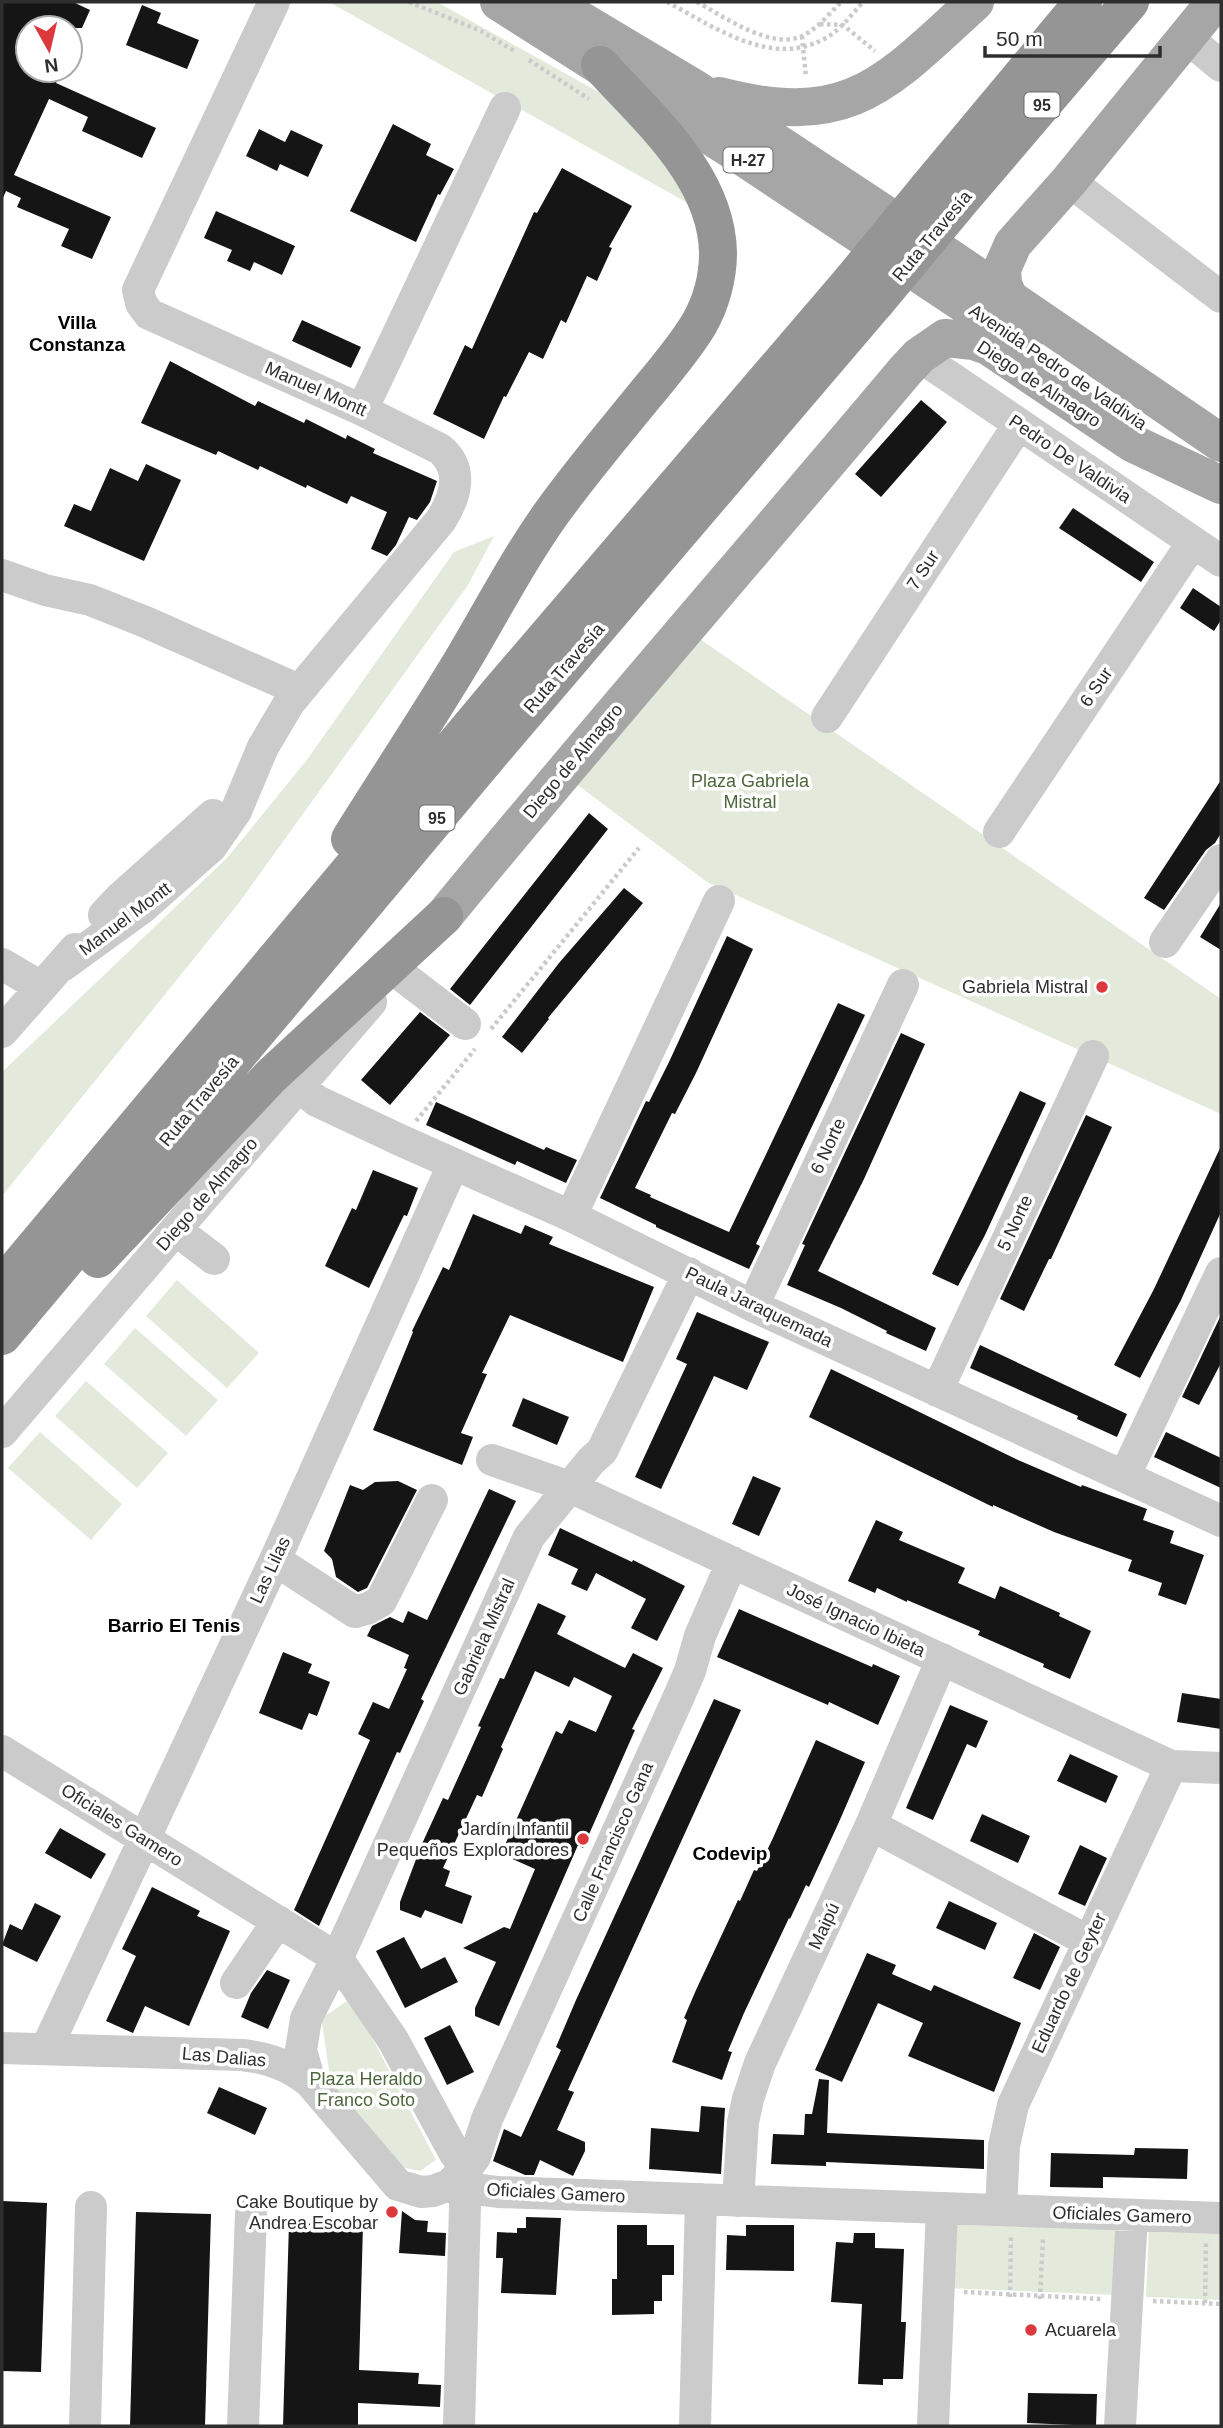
<svg xmlns="http://www.w3.org/2000/svg" width="1223" height="2428" viewBox="0 0 1223 2428" font-family="Arial,sans-serif">
<rect width="100%" height="100%" fill="#fff"/>
<path fill="#e3eadc" d="M329 2H437L604 95 662 149 693 206Z
M494 536 468 585 238 904 2 1196V1072L227 858 306 761 454 552Z
M694 635 1221 999V1114L707 882 571 780Z
M177 1280 259 1353 227 1388 146 1316Z
M135 1328 218 1400 186 1436 104 1364Z
M86 1381 168 1453 137 1488 55 1416Z
M40 1432 122 1504 91 1540 8 1468Z
M347 2001 359 2013 436 2160 420 2171 401 2167 331 2083 322 2023 325 2016Z
M950 2219 1119 2227 1116 2295 947 2288Z
M1149 2228 1221 2231V2300L1146 2297Z"/>
<path fill="#151515" d="M2 2H73L90 10 82 28H28V70H62L56 83 156 128 142 158 82 131 88 117 49 99 14 175 111 217 92 259 61 246 69 229 17 207 21 198 6 191 2 200Z
M142 5 161 13 157 23 199 40 187 69 126 45Z
M393 124 431 144 426 155 454 169 440 195 438 194 416 242 350 211Z
M259 129 285 142 291 130 323 145 308 177 280 164 277 171 246 156Z
M562 168 632 206 609 247 612 248 597 281 587 276 566 323 561 320 543 359 529 352 506 397 504 396 484 439 433 414 465 345 472 349 534 212 537 213Z
M216 211 295 246 282 275 254 262 250 271 227 261 232 250 204 238Z
M302 320 361 347 351 368 292 341Z
M170 361 255 406 258 401 304 423 306 419 346 439 347 435 375 449 373 453 437 481 430 502 417 520 409 517 396 545 387 556 371 549 387 512 351 496 347 504 307 485 306 488 260 466 258 470 218 451 216 455 141 423Z
M921 400 947 422 881 497 855 474Z
M146 464 181 480 144 561 64 526 74 504 91 511 110 468 138 481Z
M1073 508 1154 562 1141 582 1059 528Z
M1193 588 1221 607V620L1214 631 1180 608Z
M1221 780V833L1215 843 1206 850 1164 910 1144 898Z
M589 813 608 829 470 1005 450 989Z
M624 888 643 903 548 1018 549 1019 522 1053 502 1037 559 963Z
M1221 903V950L1200 937Z
M727 936 753 949 696 1073 675 1114 672 1113 635 1188 651 1195 650 1197 729 1232 838 1003 865 1015 756 1244 760 1246 749 1269 656 1227V1225L600 1198 646 1101 649 1102 669 1062Z
M420 1012 450 1035 390 1105 361 1080Z
M901 1033 925 1044 864 1179 818 1271 936 1328 926 1351 886 1333 887 1331 841 1308 787 1285 805 1245 802 1244Z
M1020 1091 1046 1103 985 1235 958 1286 932 1274Z
M436 1102 544 1150 546 1147 577 1160 566 1183 517 1161 515 1165 426 1125Z
M1086 1115 1112 1127 1051 1259H1049L1024 1311 1000 1299Z
M1221 1146V1212L1181 1300 1140 1378 1114 1365 1154 1289Z
M373 1170 418 1188 407 1216 404 1215 369 1288 325 1266 352 1208 356 1210Z
M473 1214 521 1234 525 1225 553 1237 549 1244 654 1287 623 1362 510 1315 482 1373 487 1374 461 1433 473 1437 462 1465 373 1430 413 1332 412 1331 443 1267 449 1270Z
M697 1312 769 1342 747 1390 714 1376 661 1489 635 1477 687 1364 676 1359Z
M1221 1315V1363L1199 1405 1182 1397Z
M980 1345 1127 1414 1117 1437 1077 1419 1078 1416 970 1368Z
M831 1369 1018 1460 1081 1487 1082 1485 1147 1509 1143 1520 1174 1531 1170 1543 1204 1555 1186 1605 1158 1595 1162 1583 1128 1571 1132 1560 1054 1532 993 1505V1507L809 1417Z
M523 1398 569 1417 557 1445 512 1426Z
M1166 1432 1221 1458V1488L1154 1457Z
M753 1476 781 1488 759 1536 732 1524Z
M398 1481 417 1490 367 1588 358 1592 336 1577 332 1559 324 1551 350 1485 363 1490 375 1482Z
M489 1489 516 1501 421 1699 424 1701 400 1753 397 1752 319 1926 294 1910 370 1740 358 1734 373 1702 389 1709 407 1669 404 1668 409 1655 367 1636 372 1626 390 1617 403 1623 408 1611 427 1620Z
M876 1520 903 1532 899 1540 965 1568 958 1583 995 1599 1000 1586 1060 1613 1059 1616 1091 1631 1070 1679 1043 1667 1044 1664 978 1635 980 1631 907 1600V1602L877 1588 875 1593 848 1581Z
M560 1528 632 1562 633 1560 685 1586 657 1641 631 1628 646 1599 596 1573 587 1591 571 1584 578 1569 548 1555Z
M538 1603 566 1616 557 1634 625 1668 633 1653 663 1668 632 1729 635 1730 583 1848 578 1845 499 2026 475 2016V2008L496 1962 463 1948 504 1927 510 1929 535 1869 501 1854 556 1731 562 1734 569 1720 596 1732 612 1696 574 1677 569 1687 535 1671 501 1747 503 1749 482 1797 477 1795 443 1868 450 1871 445 1886 472 1896 462 1924 425 1910 421 1918 400 1910V1902L421 1846 443 1798 448 1800 481 1727 478 1726 500 1678 504 1679Z
M739 1609 872 1667 873 1664 900 1676 878 1725 829 1702 828 1705 717 1657Z
M283 1652 312 1664 308 1673 330 1682 317 1716 309 1713 302 1730 259 1713Z
M1182 1693 1221 1699V1729L1177 1722Z
M714 1699 741 1710 568 2090 574 2092 557 2130 585 2142V2151L573 2176 540 2160 534 2175H525L493 2161 504 2129 521 2137 561 2050 556 2047 576 2000Z
M950 1705 988 1721 976 1748 967 1744 933 1820 906 1808Z
M816 1740 865 1762 839 1822 809 1887 806 1885 790 1919 789 1918 744 2013 728 2051 732 2052 722 2080 672 2062 687 2020 684 2018 696 1990 738 1900 740 1901 754 1870 757 1871 773 1838Z
M1070 1754 1118 1776 1106 1803 1057 1781Z
M982 1814 1030 1836 1018 1863 970 1841Z
M60 1828 106 1854 91 1879 45 1853Z
M1080 1845 1107 1858 1085 1906 1058 1894Z
M152 1887 200 1911 197 1916 230 1931 189 2026 145 2006 133 2033 106 2021 136 1956 122 1949Z
M949 1901 997 1923 985 1950 936 1928Z
M35 1903 61 1916 37 1962 2 1945 10 1924 22 1930Z
M1034 1933 1060 1947 1040 1990 1013 1978Z
M404 1937 421 1969 445 1957 458 1982 405 2008 376 1951Z
M867 1953 896 1965 892 1974 931 1991 934 1985 1021 2023 994 2092 908 2056 923 2023 878 2003 842 2082 815 2070Z
M267 1970 290 1980 268 2029 241 2017 251 1993Z
M450 2025 474 2072 447 2085 424 2038Z
M819 2079 829 2080 827 2133 984 2140V2169L826 2162V2166L771 2164 773 2134 804 2135 805 2114H812Z
M219 2087 267 2108 255 2135 207 2113Z
M701 2106 725 2108 721 2174 649 2169 651 2128 699 2132Z
M1135 2148 1188 2149 1187 2179 1103 2177V2188L1050 2187 1051 2153 1134 2155Z
M2 2201 47 2203 41 2372 2 2371Z
M402 2211 415 2220 428 2221 427 2232 446 2233 445 2256 399 2253Z
M136 2212 211 2214 205 2426H130Z
M526 2217 561 2218 556 2295 501 2293 503 2258H496L497 2232 517 2233V2228H526Z
M289 2223 363 2225 359 2370 419 2373 418 2384 441 2385 440 2407 358 2403V2426H283Z
M617 2225H647V2245H674V2275H662V2301H654V2314L612 2315V2279H617Z
M746 2225H794V2271L726 2270 727 2235 746 2236Z
M854 2233H875V2248L904 2249 901 2322H906L903 2379H883V2385L858 2384 862 2304 831 2302 836 2242 853 2243Z
M1028 2393 1097 2394 1096 2426 1027 2423Z"/>
<g fill="none" stroke-linecap="round" stroke-linejoin="round">
<path stroke="#cbcbcb" stroke-width="4.5" stroke-dasharray="3.5 3.5" stroke-linecap="butt" d="M409 2 481 31 516 52
M667 2C713 26 770 68 824 39 840 31 851 15 863 2
M697 2C723 16 773 52 804 35 818 28 830 13 841 2
M820 24 843 25 875 51
M802 36 806 77
M529 60 589 99
M491 1029 639 848
M416 1121 475 1049
M964 2292 1102 2299
M1010 2297 1011 2235
M1040 2299 1043 2237
M1153 2301 1221 2304
M1205 2303 1206 2243"/>
<path stroke="#cbcbcb" stroke-width="32" d="M1186 37 1221 66
M1069 181 1221 297
M919 356 1221 561
M362 410 505 108
M2 575 45 590 90 600 148 623 299 690
M827 717 1019 424
M999 832 1193 542
M104 915 120 898 213 815
M1165 942 1221 860
M2 964 41 987
M62 966 142 908 211 847 236 811 263 747 289 703 441 520C456 496 464 469 440 449L362 410 149 314 141 303 138 290 274 2
M397 972 465 1024
M2 1032 75 949
M299 1087 317 1101 400 1140 571 1216 753 1306 1221 1521
M571 1216 719 901
M176 1230 214 1259
M753 1306 903 985
M937 1391 1093 1056
M2 1432 371 1002
M492 1460 570 1487 1171 1766 1221 1768
M1125 1475 1221 1273
M275 1560 355 1612 369 1608 381 1601 432 1500
M2 1751 337 1958 393 2040 454 2152 466 2169 459 2426
M871 1825 1088 1941
M236 1983 278 1921
M2 2048 242 2055C268 2058 289 2065 310 2082L398 2185 421 2192 433 2191 449 2185 466 2169 475 2157 487 2119 676 1703 690 1671 700 1636 732 1562
M46 2049 275 1560 453 1165
M310 2082 301 2050 306 2019 342 1948 529 1537 591 1461 602 1451 689 1273
M467 2188 498 2192 1221 2218
M738 2201 743 2122 748 2099 760 2063 871 1825 942 1659
M1001 2210 1004 2146 1013 2105 1171 1766
M85 2426 91 2207
M243 2426 251 2214
M695 2426 701 2199
M933 2426 942 2208
M1120 2426 1132 2215"/>
<path stroke="#a6a6a6" stroke-width="38" d="M499 2 737 153 1023 343
M550 2 694 88 918 236 1221 443
M719 96C850 130 885 84 975 2
M1009 298 1003 284 1002 269 1013 244 1069 181 1215 2
M444 916C595 732 752 553 905 371L919 356 945 338 974 341 988 346 1132 443 1221 485"/>
<path stroke="#959595" stroke-width="38" d="M927 189 1083 2
M955 207 1130 2
M350 839C388 778 428 718 465 656 494 607 520 557 553 511 582 471 614 433 645 395 664 372 684 349 699 324 711 303 718 277 718 253 717 176 647 117 600 65
M98 1259 271 1076 444 916
M2 1286 500 691 852 280
M2 1336 496 747 876 302"/>
<path stroke="#959595" stroke-width="38" d="M852 280 927 189
M876 302 955 207"/>
</g>
<g fill="#db393c" stroke="#fff" stroke-width="2.5">
<circle cx="1102" cy="987" r="7"/>
<circle cx="583" cy="1839" r="7"/>
<circle cx="392" cy="2212" r="7"/>
<circle cx="1031" cy="2330" r="7"/>
</g>
<g text-anchor="middle" dominant-baseline="central" stroke-width="7" stroke-linejoin="round" paint-order="stroke">
<g fill="#fff" stroke="#6d6d6d" stroke-width="2">
<rect x="1024.5" y="92.5" width="35" height="25" rx="5"/>
<rect x="723.5" y="147.5" width="49" height="25" rx="5"/>
<rect x="419.5" y="805.5" width="35" height="25" rx="5"/>
</g>
<g font-size="16" font-weight="bold" fill="#2e2e2e">
<text x="1042" y="105">95</text>
<text x="748" y="160">H-27</text>
<text x="437" y="818">95</text>
</g>
<g font-size="18" fill="#2e2e2e" stroke="#fff">
<text transform="translate(932 236) rotate(-50)">Ruta Travesía</text>
<text transform="translate(1058 367) rotate(34)">Avenida Pedro de Valdivia</text>
<text transform="translate(1039 384) rotate(33)">Diego de Almagro</text>
<text transform="translate(316 389) rotate(24)">Manuel Montt</text>
<text transform="translate(1070 459) rotate(34)">Pedro De Valdivia</text>
<text transform="translate(923 570) rotate(-57)">7 Sur</text>
<text transform="translate(564 668) rotate(-49)">Ruta Travesía</text>
<text transform="translate(1096 687) rotate(-56)">6 Sur</text>
<text transform="translate(573 761) rotate(-50)">Diego de Almagro</text>
<text transform="translate(125 919) rotate(-37)">Manuel Montt</text>
<text transform="translate(199 1101) rotate(-50)">Ruta Travesía</text>
<text transform="translate(828 1146) rotate(-65)">6 Norte</text>
<text transform="translate(207 1194) rotate(-49)">Diego de Almagro</text>
<text transform="translate(1015 1223) rotate(-65)">5 Norte</text>
<text transform="translate(759 1307) rotate(26)">Paula Jaraquemada</text>
<text transform="translate(270 1570) rotate(-65)">Las Lilas</text>
<text transform="translate(856 1620) rotate(25)">José Ignacio Ibieta</text>
<text transform="translate(484 1637) rotate(-66)">Gabriela Mistral</text>
<text transform="translate(122 1825) rotate(32)">Oficiales Gamero</text>
<text transform="translate(613 1842) rotate(-66)">Calle Francisco Gana</text>
<text transform="translate(824 1926) rotate(-65)">Maipú</text>
<text transform="translate(1069 1983) rotate(-65)">Eduardo de Geyter</text>
<text transform="translate(224 2057) rotate(5)">Las Dalias</text>
<text transform="translate(556 2193) rotate(3)">Oficiales Gamero</text>
<text transform="translate(1122 2215) rotate(2)">Oficiales Gamero</text>
</g>
<g font-size="18" fill="#4f673d" stroke="#fff">
<text x="750" y="781">Plaza Gabriela<tspan x="750" dy="21">Mistral</tspan></text>
<text x="366" y="2079">Plaza Heraldo<tspan x="366" dy="21">Franco Soto</tspan></text>
</g>
<g font-size="18" fill="#2e2e2e" stroke="#fff" text-anchor="end">
<text x="1088" y="987">Gabriela Mistral</text>
<text x="569" y="1829">Jardín Infantil<tspan x="569" dy="21">Pequeños Exploradores</tspan></text>
<text x="378" y="2202">Cake Boutique by<tspan x="378" dy="21">Andrea Escobar</tspan></text>
<text x="1045" y="2330" text-anchor="start">Acuarela</text>
</g>
<g font-size="19" font-weight="bold" fill="#000" stroke="#fff">
<text x="77" y="322">Villa<tspan x="77" dy="22">Constanza</tspan></text>
<text x="174" y="1625">Barrio El Tenis</text>
<text x="730" y="1853">Codevip</text>
</g>
</g>
<rect width="1223" height="2428" fill="none" stroke="#2e2e2e" stroke-width="7"/>
<g transform="translate(49 49) rotate(172)"><circle r="33" fill="#ffffff" stroke="#ababab" stroke-width="2"/>
<path d="M0-5L12 26L0 18L-12 26Z" fill="#db393c"/>
<text y="-10" font-size="19" font-weight="bold" text-anchor="middle" fill="#2e2e2e">N</text>
</g>
<path d="M985 46v10h175v-10" fill="none" stroke="#2e2e2e" stroke-width="3.5"/>
<text x="996" y="46" font-size="21" fill="#2e2e2e" stroke="#ffffff" stroke-width="5" paint-order="stroke">50 m</text>
</svg>
